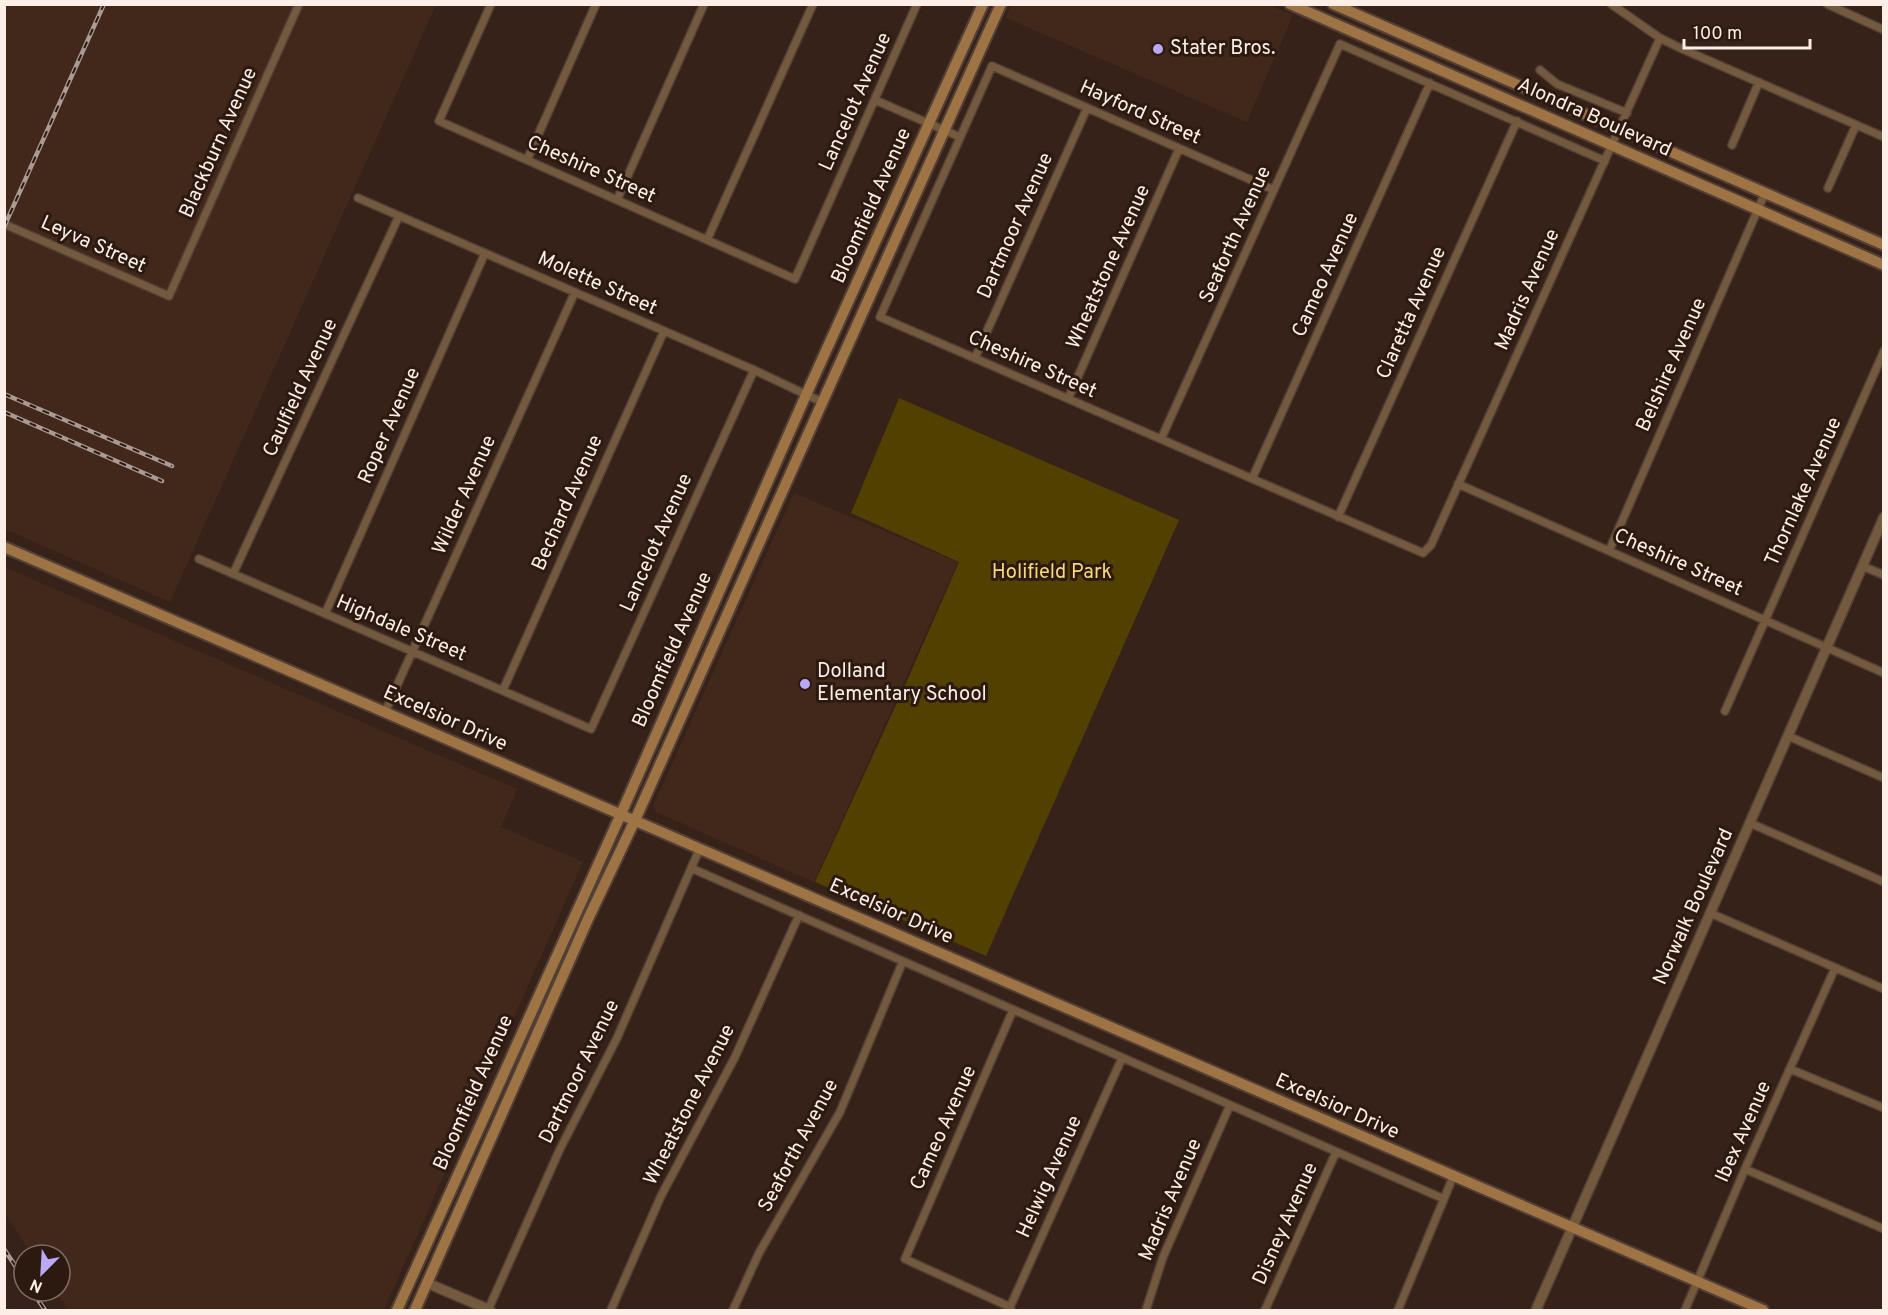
<svg xmlns="http://www.w3.org/2000/svg" width="1888" height="1315" viewBox="0 0 1888 1315" font-family="Overpass,sans-serif">
<rect width="100%" height="100%" fill="#362219"/>
<path fill="#42281b" d="M1012 4H1268L1293 15 1247 122 1006 18Z
M5 5H436L170 602 5 529Z
M794 493 958 562 814 882 656 812 653 806Z
M4 567 517 789 501 827 583 862 384 1310H68L55 1291H60V1255H32L5 1213Z"/>
<path fill="#524000" d="M899 398 1179 520 986 956 815 882 906 683 959 562 851 513Z"/>
<g fill="none" stroke-linecap="round" stroke-linejoin="round">
<defs>
<path id="minor" d="M491 4 439 121 795 279 917 4
M1611 4 1660 38 1680 48 1884 137
M1827 4 1884 30
M1540 70 1557 84 1627 113
M875 100 960 137
M1732 145 1759 82
M527 160 596 4
M1828 188 1856 125
M1274 190 992 66 880 317 1423 553 1431 545 1660 38
M358 198 754 370 822 402
M617 200 704 4
M4 224 169 296 299 4
M707 240 813 4
M975 358 1087 108
M1068 399 1179 149
M1161 439 1340 44 1605 161
M1252 479 1430 83
M1458 484 1884 673
M1338 517 1517 121
M1609 551 1765 193
M199 559 591 729 754 370
M1862 566 1884 575
M233 574 399 216
M325 614 485 253
M503 690 664 331
M1725 711 1884 351
M385 712 575 292
M1788 736 1884 778
M1750 823 1884 882
M691 868 1444 1199
M1710 913 1884 989
M1790 1069 1884 1108
M1745 1169 1884 1229
M1010 1307 905 1259 1013 1010
M488 1310 560 1149 617 1038 700 848
M611 1310 661 1196 735 1057 799 915
M733 1310 759 1253 840 1112 903 961
M1011 1310 1010 1307 1122 1058
M1146 1310 1163 1257 1230 1105
M1265 1310 1336 1152
M1398 1310 1453 1177
M1685 1310 1745 1169 1835 968"/>
<path id="tertiary" d="M427 1283 490 1310
M1536 1310 1884 517"/>
<path id="secondary" d="M1290 4 1884 265
M1333 4 1884 245
M4 547 1763 1310
M397 1310 621 814 806 395 983 4
M415 1310 588 919 635 820 1001 4"/>
</defs>
<use href="#minor" stroke="#523f36" stroke-width="10"/>
<use href="#tertiary" stroke="#523f36" stroke-width="12"/>
<use href="#secondary" stroke="#523f36" stroke-width="14"/>
<use href="#minor" stroke="#73593d" stroke-width="7"/>
<use href="#tertiary" stroke="#73593d" stroke-width="9"/>
<use href="#secondary" stroke="#9e7445" stroke-width="10"/>
<defs>
<path id="rail" d="M4 227 104 4
M4 394 172 466
M4 412 162 481
M4 1249 24 1279
M32 1291 45 1310"/>
</defs>
<use href="#rail" stroke="#ab9a93" stroke-width="4.5"/>
<use href="#rail" stroke="#2c190f" stroke-width="2" stroke-dasharray="7" stroke-linecap="butt"/>
</g>
<g fill="#baaaf6" stroke="#2c190f" stroke-width="2">
<circle cx="1158" cy="49" r="6"/>
<circle cx="805" cy="684" r="6"/>
</g>
<g text-anchor="middle" dominant-baseline="central" stroke-width="6" stroke-linejoin="round" paint-order="stroke">
<g font-size="20" fill="#fdeee8" stroke="#2c190f" text-anchor="start">
<text x="1170" y="49">Stater Bros.</text>
<text x="817" y="672">Dolland<tspan x="817" dy="23">Elementary School</tspan></text>
</g>
<g font-size="20" fill="#fdeee8" stroke="#2c190f">
<text transform="translate(856 102) rotate(-66)">Lancelot Avenue</text>
<text transform="translate(1140 113) rotate(24)">Hayford Street</text>
<text transform="translate(1594 118) rotate(24)">Alondra Boulevard</text>
<text transform="translate(219 143) rotate(-66)">Blackburn Avenue</text>
<text transform="translate(591 170) rotate(24)">Cheshire Street</text>
<text transform="translate(872 206) rotate(-66)">Bloomfield Avenue</text>
<text transform="translate(1016 226) rotate(-66)">Dartmoor Avenue</text>
<text transform="translate(1236 235) rotate(-66)">Seaforth Avenue</text>
<text transform="translate(93 245) rotate(24)">Leyva Street</text>
<text transform="translate(1109 267) rotate(-66)">Wheatstone Avenue</text>
<text transform="translate(1326 275) rotate(-66)">Cameo Avenue</text>
<text transform="translate(597 284) rotate(24)">Molette Street</text>
<text transform="translate(1528 290) rotate(-66)">Madris Avenue</text>
<text transform="translate(1412 313) rotate(-66)">Claretta Avenue</text>
<text transform="translate(1032 365) rotate(24)">Cheshire Street</text>
<text transform="translate(1672 365) rotate(-66)">Belshire Avenue</text>
<text transform="translate(301 388) rotate(-65)">Caulfield Avenue</text>
<text transform="translate(390 426) rotate(-66)">Roper Avenue</text>
<text transform="translate(1804 492) rotate(-66)">Thornlake Avenue</text>
<text transform="translate(465 495) rotate(-66)">Wilder Avenue</text>
<text transform="translate(568 503) rotate(-66)">Bechard Avenue</text>
<text transform="translate(657 543) rotate(-66)">Lancelot Avenue</text>
<text transform="translate(1678 563) rotate(24)">Cheshire Street</text>
<text transform="translate(401 629) rotate(23)">Highdale Street</text>
<text transform="translate(673 650) rotate(-66)">Bloomfield Avenue</text>
<text transform="translate(445 719) rotate(24)">Excelsior Drive</text>
<text transform="translate(1694 907) rotate(-66)">Norwalk Boulevard</text>
<text transform="translate(891 912) rotate(24)">Excelsior Drive</text>
<text transform="translate(580 1072) rotate(-64)">Dartmoor Avenue</text>
<text transform="translate(474 1093) rotate(-66)">Bloomfield Avenue</text>
<text transform="translate(690 1105) rotate(-63)">Wheatstone Avenue</text>
<text transform="translate(1337 1107) rotate(24)">Excelsior Drive</text>
<text transform="translate(944 1128) rotate(-66)">Cameo Avenue</text>
<text transform="translate(1744 1132) rotate(-66)">Ibex Avenue</text>
<text transform="translate(799 1146) rotate(-62)">Seaforth Avenue</text>
<text transform="translate(1050 1177) rotate(-66)">Helwig Avenue</text>
<text transform="translate(1171 1200) rotate(-67)">Madris Avenue</text>
<text transform="translate(1286 1224) rotate(-66)">Disney Avenue</text>
</g>
<g font-size="20" fill="#f8d878" stroke="#2c190f">
<text x="1052" y="573">Holifield Park</text>
</g>
</g>
<rect width="1888" height="1315" fill="none" stroke="#fdeee8" stroke-width="12"/>
<g transform="translate(42 1273) rotate(204)"><circle r="28" fill="#2c190f" stroke="#806e66" stroke-width="1.5"/>
<path d="M0-4.5L10 22L0 15L-10 22Z" fill="#baaaf6"/>
<text y="-9" font-size="16" font-weight="bold" text-anchor="middle" fill="#fdeee8">N</text>
</g>
<path d="M1684 39v9h126v-9" fill="none" stroke="#fdeee8" stroke-width="3"/>
<text x="1693" y="39" font-size="18" fill="#fdeee8" stroke="#2c190f" stroke-width="4.5" paint-order="stroke">100 m</text>
</svg>
